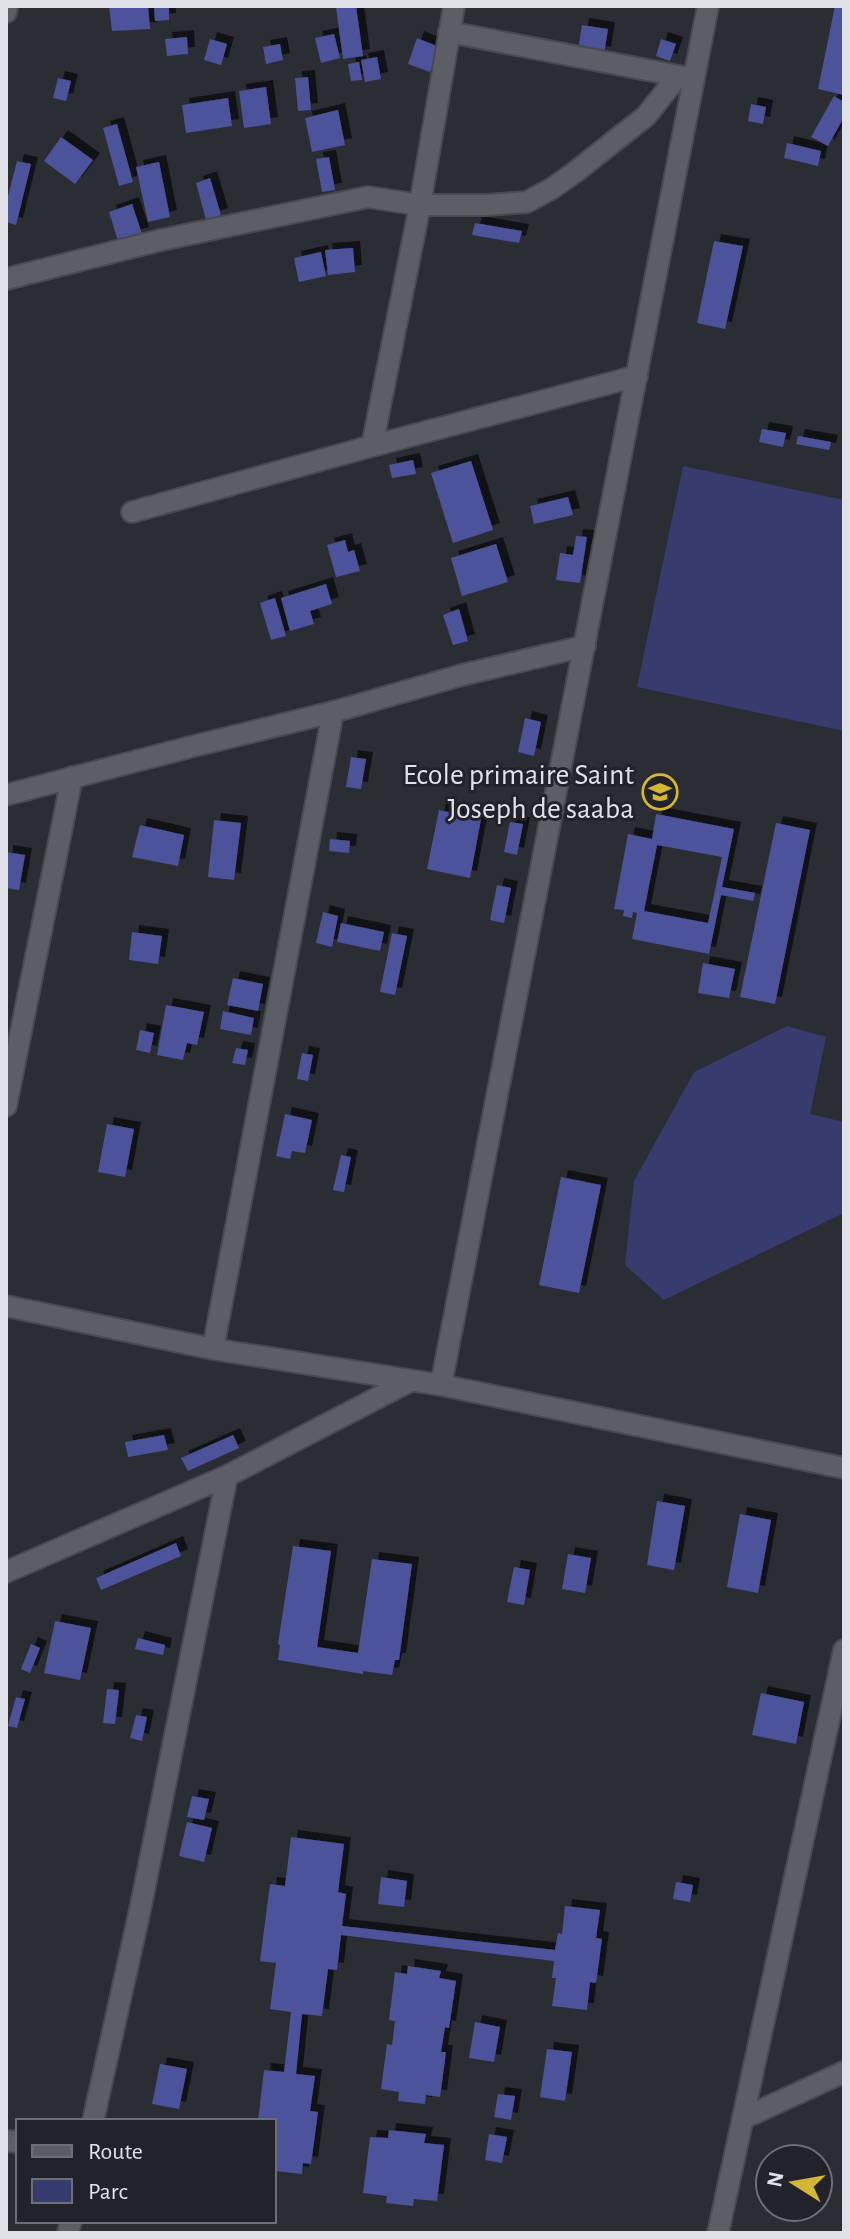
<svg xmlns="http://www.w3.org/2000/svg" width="850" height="2239" viewBox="0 0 850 2239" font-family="'Alegreya Sans',sans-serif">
<defs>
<filter id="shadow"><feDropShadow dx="7" dy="-7" stdDeviation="0" flood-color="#0009"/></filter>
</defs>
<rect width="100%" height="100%" fill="#2b2d34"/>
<path fill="#373b6d" d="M683 466 844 500V731L637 687Z
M787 1026 826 1037 810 1114 844 1122V1213L664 1300 625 1265 634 1181 694 1072Z"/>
<path fill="#4d529b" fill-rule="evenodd" filter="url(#shadow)" d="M109 6H148L150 29 112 31Z
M154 6H169V20L155 21Z
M356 6 363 56 343 59 336 7Z
M835 6H844V95L818 89Z
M582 25 608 29 604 54 578 50Z
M334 34 340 58 321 63 315 38Z
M187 37 188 54 167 56 165 39Z
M417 38 439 47 430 72 408 64Z
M210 39 227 44 221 65 204 60Z
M661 39 676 44 670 61 656 56Z
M280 44 283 60 266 64 263 47Z
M377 57 381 79 365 82 361 60Z
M359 62 362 80 351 81 348 64Z
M308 77 311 110 298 111 295 78Z
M58 78 71 81 66 101 53 98Z
M266 87 271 124 244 128 239 91Z
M834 96 844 102V117L828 146 811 137Z
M228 98 232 126 186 133 182 105Z
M751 104 766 107 763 124 748 121Z
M338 110 345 145 312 152 305 118Z
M117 124 133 182 119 186 103 128Z
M61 137 93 160 75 184 44 161Z
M787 143 821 151 818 166 784 158Z
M329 157 335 190 322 192 316 159Z
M17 161 31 164 16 225 6 222V204Z
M159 162 170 217 148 222 136 167Z
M210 178 221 215 206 220 196 183Z
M132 204 142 234 118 241 109 212Z
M475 223 522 231 519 243 472 235Z
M714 241 743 246 725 329 697 323Z
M353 248 355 272 328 275 325 250Z
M321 252 326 276 299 282 294 258Z
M762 429 786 433 783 447 759 442Z
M798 436 831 442 829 450 796 444Z
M413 460 416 474 392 478 389 465Z
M471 461 493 530 453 543 431 473Z
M568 497 573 515 534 524 530 506Z
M576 536 587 537 580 583 556 580 560 553 573 555Z
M345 540 348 552 354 550 360 571 336 577 327 545Z
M496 544 508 582 462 596 451 558Z
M326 584 332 604 310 611 314 624 290 631 281 598Z
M275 598 286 636 271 640 260 603Z
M459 609 468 641 453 645 443 615Z
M525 718 541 722 534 756 518 752Z
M351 757 366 759 361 789 346 787Z
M439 810 481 819 470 878 427 869Z
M656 814 734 829 722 887 755 893 753 901 721 895 709 954 632 939 637 913 633 912 632 918 623 916 624 910 614 909 628 834 652 839ZM657 845 722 857 708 923 644 911Z
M214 820 241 823 234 880 208 877Z
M510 822 523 824 517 855 504 852Z
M776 823 810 830 775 1004 740 997Z
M140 825 184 835 178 866 132 857Z
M330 839 350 841 349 853 329 851Z
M6 852 25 855 19 890 6 888Z
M497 885 511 888 504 923 490 920Z
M323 912 338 916 332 947 316 943Z
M341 923 384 932 380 951 337 942Z
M132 932 162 936 158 964 129 960Z
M392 933 407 936 395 995 380 992Z
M703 963 735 969 729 998 698 993Z
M233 978 263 984 258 1011 227 1005Z
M166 1005 204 1012 197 1045 187 1043 183 1060 157 1055Z
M223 1011 254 1018 251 1035 220 1029Z
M140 1030 154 1033 150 1053 136 1050Z
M236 1048 248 1050 245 1065 232 1063Z
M302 1053 313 1055 308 1081 297 1079Z
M285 1114 312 1120 305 1153 292 1151 290 1159 276 1156Z
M107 1124 134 1129 125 1177 98 1172Z
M341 1155 351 1157 344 1192 333 1190Z
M561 1177 601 1185 579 1293 539 1285Z
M164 1435 168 1450 128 1457 125 1442Z
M233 1435 239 1448 188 1471 181 1458Z
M657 1501 685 1506 674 1570 647 1565Z
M740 1514 771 1520 758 1593 727 1587Z
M176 1543 181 1556 101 1590 96 1578Z
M293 1546 331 1551 317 1647 358 1653 372 1559 412 1564 399 1660H395L392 1675 363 1671V1674L278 1660 280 1645 278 1644Z
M568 1554 591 1558 585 1593 562 1589Z
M514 1567 530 1570 524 1605 507 1602Z
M55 1621 91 1628 80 1680 44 1673Z
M138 1638 165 1645 163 1655 135 1649Z
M31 1644 40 1648 30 1673 21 1669Z
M107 1689 119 1690 115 1724 103 1723Z
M761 1693 804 1702 796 1744 752 1735Z
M16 1697 25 1699 17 1728 8 1726Z
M136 1715 147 1717 142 1741 130 1738Z
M192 1796 209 1799 204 1820 187 1817Z
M187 1822 212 1828 204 1862 179 1856Z
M291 1837 344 1844 338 1892 346 1894 342 1926 555 1950 558 1933 562 1934 565 1906 600 1910 596 1938 602 1939 596 1983 590 1982 587 2010 552 2006 556 1978H552L554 1961 341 1935 337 1970 328 1969 322 2016 302 2014 296 2074 315 2076 310 2111 318 2112 311 2164 303 2163 302 2174 275 2171 277 2160H274V2121H258L264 2070 284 2072 291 2012 270 2009 276 1963 260 1961 270 1884 285 1886Z
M381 1877 407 1881 404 1907 378 1904Z
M676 1882 693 1885 690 1902 673 1899Z
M408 1966 441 1971 439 1978 456 1981 449 2028 445 2027 441 2052H446L440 2097 426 2095 425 2104 398 2101 399 2092 381 2089 387 2044 392 2045 395 2021 389 2020 395 1972 407 1974Z
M475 2022 500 2027 494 2062 469 2058Z
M547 2049 572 2052 565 2101 540 2097Z
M160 2064 187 2069 179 2109 152 2104Z
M498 2094 515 2096 511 2120 494 2117Z
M389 2130 426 2134 424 2143 444 2145 437 2201 414 2199 413 2206 386 2203 387 2196 363 2193 370 2137 388 2138Z
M489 2134 507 2137 502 2163 485 2160Z"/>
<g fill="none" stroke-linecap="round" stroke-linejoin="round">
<defs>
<path id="minor" d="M6 12 7 6
M449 32 689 78
M6 279 161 240 368 197 420 205H486L527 202 551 189 574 173 646 116 678 76
M372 446 420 205 454 6
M132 512 372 446 637 376
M6 795 194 746 333 712 462 675 585 646
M6 1106 72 777
M6 1306 213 1349 441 1385 844 1468
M213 1349 333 712
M441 1385 708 6
M6 1572 227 1476 410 1381
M744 2118 844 2072
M93 2121 140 1910 227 1476
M6 2141 18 2142
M68 2233 71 2221
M718 2233 844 1650"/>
</defs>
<use href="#minor" stroke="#494a51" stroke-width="24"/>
<use href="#minor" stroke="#5c5e66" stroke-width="20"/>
</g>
<defs>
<symbol id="school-ring" viewBox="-11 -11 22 22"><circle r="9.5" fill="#22232a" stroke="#d4b635" stroke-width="1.5"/><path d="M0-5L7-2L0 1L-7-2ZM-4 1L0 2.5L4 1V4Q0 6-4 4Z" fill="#d4b635"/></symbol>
</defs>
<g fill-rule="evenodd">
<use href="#school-ring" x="640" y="772" width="40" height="40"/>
</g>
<g text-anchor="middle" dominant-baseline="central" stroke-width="6" stroke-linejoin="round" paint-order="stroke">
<g font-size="30" fill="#e0e1e6" stroke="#22232a" text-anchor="end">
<text x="634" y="775">Ecole primaire Saint<tspan x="634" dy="34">Joseph de saaba</tspan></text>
</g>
</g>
<rect width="850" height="2239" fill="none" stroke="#e0e1e6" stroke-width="16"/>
<rect x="16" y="2119" width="260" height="104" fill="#22232a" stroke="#6e6f75" stroke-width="2"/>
<rect x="32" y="2145" width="40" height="12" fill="#5c5e66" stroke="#6e6f75" stroke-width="2"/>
<text x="88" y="2159" font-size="24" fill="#e0e1e6">Route</text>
<rect x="32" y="2179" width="40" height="24" fill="#373b6d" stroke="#6e6f75" stroke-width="2"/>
<text x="88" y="2199" font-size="24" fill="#e0e1e6">Parc</text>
<g transform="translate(794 2183) rotate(281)"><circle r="38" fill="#22232a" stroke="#6e6f75" stroke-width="2"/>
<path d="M0-6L14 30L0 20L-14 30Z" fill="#d4b635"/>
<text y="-12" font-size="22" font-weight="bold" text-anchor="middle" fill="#e0e1e6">N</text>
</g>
</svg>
